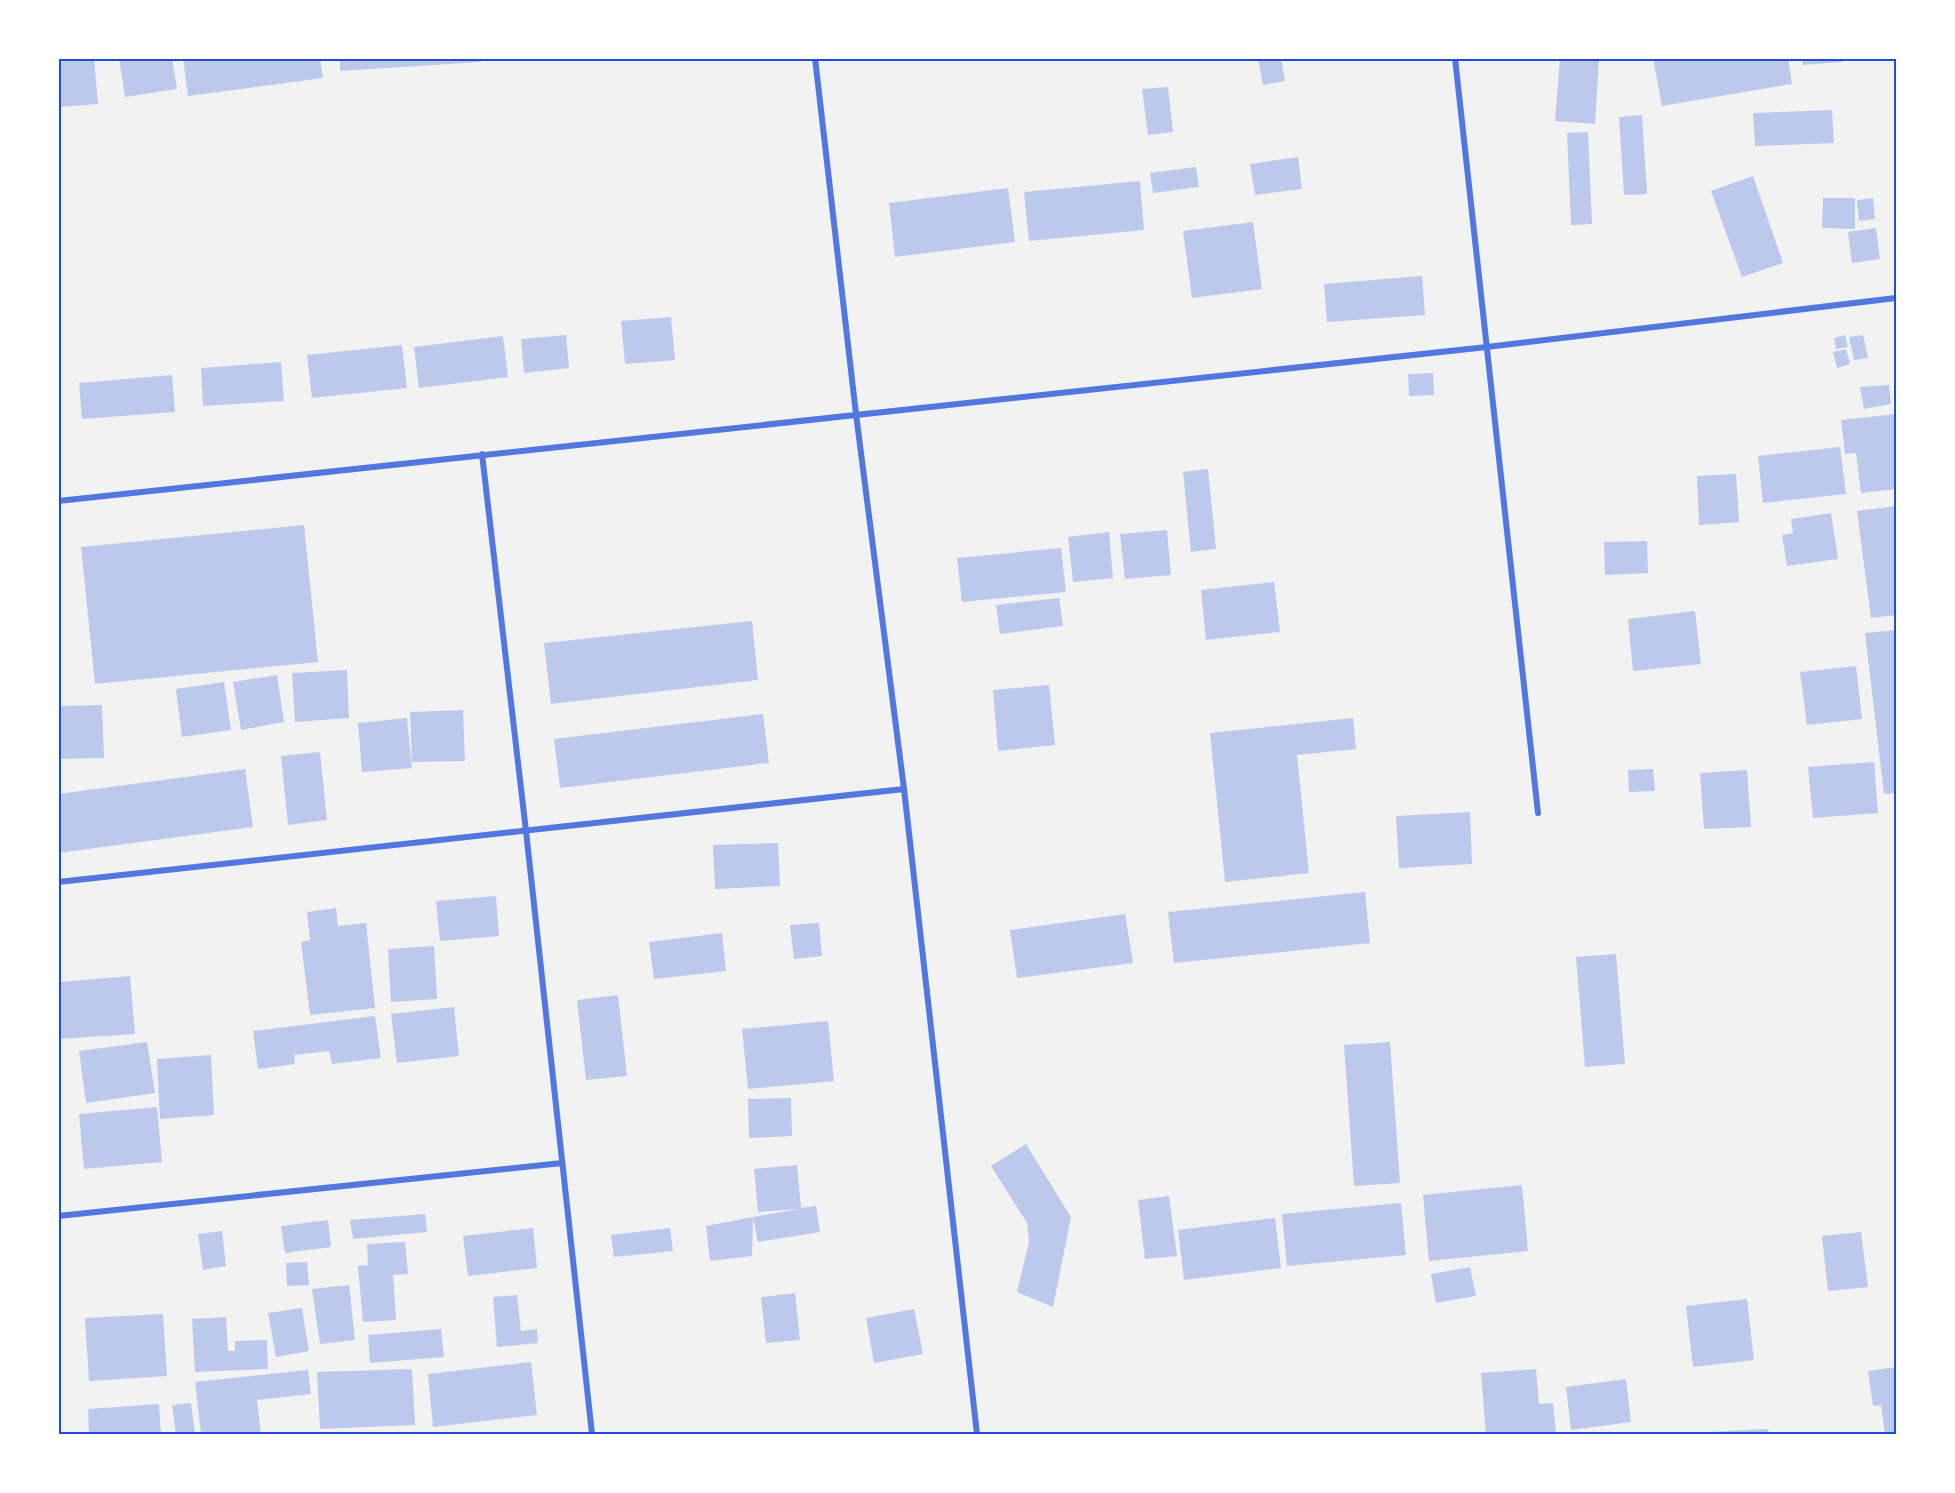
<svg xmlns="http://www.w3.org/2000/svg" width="1955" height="1493" viewBox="0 0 1955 1493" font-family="'Asap Condensed',sans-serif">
<rect width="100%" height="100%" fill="#f2f2f2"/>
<path fill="#bdc9ec" d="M94 58 98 104 58 107V60Z
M119 58H172L177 89 125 97Z
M183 58H320L323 78 188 96Z
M340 58H481V62L340 71Z
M1258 58H1281L1285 81 1263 85Z
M1560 58H1599L1595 124 1555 121Z
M1653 58H1788L1792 84 1662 106Z
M1802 58H1842V62L1803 65Z
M1168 87 1173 132 1148 135 1142 89Z
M1832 110 1834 143 1755 146 1753 113Z
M1642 115 1647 194 1624 195 1619 117Z
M1588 132 1592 224 1571 225 1567 133Z
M1298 157 1302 189 1255 195 1250 164Z
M1196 167 1199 187 1153 193 1150 173Z
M1753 176 1783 263 1742 277 1711 191Z
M1140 181 1144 230 1029 241 1024 192Z
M1008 188 1015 242 895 257 889 203Z
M1823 198H1855V229L1822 228Z
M1873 198 1875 219 1859 221 1857 200Z
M1253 222 1262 289 1192 298 1183 231Z
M1876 228 1880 259 1852 263 1848 232Z
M1422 276 1425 315 1327 322 1324 284Z
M671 317 675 360 625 364 621 321Z
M566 335 569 368 524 373 521 339Z
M1845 335 1848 347 1836 349 1834 338Z
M1863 335 1868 358 1854 360 1849 337Z
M503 336 508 377 419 388 414 347Z
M402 345 407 388 312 398 307 355Z
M1846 349 1850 364 1837 368 1833 352Z
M281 362 284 401 203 406 201 368Z
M1433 373 1434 395 1409 396 1408 374Z
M172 375 175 412 82 419 79 383Z
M1889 385 1891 404 1864 409 1860 387Z
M1896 414V489L1861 493 1856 453 1845 454 1841 420Z
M1840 447 1846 494 1763 503 1758 456Z
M1208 469 1216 549 1191 552 1183 472Z
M1736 474 1739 522 1699 525 1697 476Z
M1896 506V615L1871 618 1857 511Z
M1831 513 1838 559 1787 566 1782 535 1793 533 1791 519Z
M304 525 318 662 95 684 81 547Z
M1167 530 1171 575 1125 579 1120 534Z
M1109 532 1113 578 1073 582 1068 537Z
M1647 541 1648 573 1605 575 1604 542Z
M1061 548 1066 592 962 602 957 558Z
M1274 582 1280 632 1206 640 1201 590Z
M1059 598 1063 626 1000 634 996 605Z
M1695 611 1701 664 1633 671 1628 619Z
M752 621 758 680 551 704 544 643Z
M1896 630V793L1884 794 1865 633Z
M1856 666 1862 719 1807 725 1800 672Z
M347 670 349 718 295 722 292 673Z
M277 675 284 722 241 730 233 682Z
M224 682 231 730 182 737 176 689Z
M1049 685 1055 745 998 751 993 690Z
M102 705 104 758 58 759V706Z
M463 710 465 761 412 762 410 712Z
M763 714 769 763 560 788 554 739Z
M407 718 412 768 362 772 358 723Z
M1353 718 1356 749 1297 755 1309 873 1225 882 1210 733Z
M320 752 327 820 288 825 281 756Z
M1874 762 1878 813 1813 818 1808 767Z
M245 769 253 827 58 853V794Z
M1653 769 1655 791 1629 792 1628 770Z
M1747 770 1751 827 1704 829 1700 773Z
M1470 812 1472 864 1399 868 1396 816Z
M778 843 780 886 715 889 713 845Z
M1365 892 1370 943 1174 963 1168 912Z
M496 896 499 936 440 941 436 901Z
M336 908 338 926 366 923 375 1008 310 1015 301 942 310 940 307 912Z
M1125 914 1133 963 1017 978 1010 930Z
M819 923 822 956 794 959 790 925Z
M722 933 726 971 654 979 649 942Z
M434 946 437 999 391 1002 388 949Z
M1616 954 1625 1064 1585 1067 1576 957Z
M130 976 135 1034 58 1039V982Z
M618 995 627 1076 586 1080 577 1000Z
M454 1007 459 1056 397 1063 391 1014Z
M375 1016 381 1058 332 1064 329 1051 294 1055 295 1064 258 1069 253 1031Z
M828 1021 834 1081 748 1089 742 1029Z
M147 1042 155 1093 86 1103 79 1051Z
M1390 1042 1400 1183 1354 1186 1344 1045Z
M211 1055 214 1115 160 1119 157 1059Z
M791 1098 792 1136 749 1138 748 1099Z
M157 1107 162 1162 84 1169 79 1114Z
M1026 1144 1071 1217 1053 1307 1017 1292 1029 1242 1027 1223 991 1166Z
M797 1165 801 1208 816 1206 820 1232 758 1242 753 1217 798 1209 758 1212 754 1169Z
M1522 1185 1528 1251 1429 1261 1423 1195Z
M1169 1196 1177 1256 1145 1259 1138 1200Z
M1401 1203 1406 1255 1287 1266 1282 1214Z
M425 1214 427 1232 353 1239 350 1220Z
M753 1217 752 1256 710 1261 706 1226Z
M1275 1218 1281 1268 1184 1280 1178 1230Z
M328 1220 331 1247 285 1253 281 1226Z
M533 1228 537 1268 468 1276 463 1236Z
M670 1228 673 1251 614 1257 611 1235Z
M222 1231 226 1266 203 1270 198 1234Z
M1861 1232 1868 1287 1828 1291 1822 1236Z
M405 1242 408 1274 393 1275 396 1320 363 1322 358 1266 368 1265 367 1244Z
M307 1262 309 1285 287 1286 286 1263Z
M1470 1267 1476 1296 1436 1303 1431 1274Z
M349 1285 355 1340 320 1344 312 1289Z
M795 1293 800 1340 766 1343 761 1297Z
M517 1295 521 1331 537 1329 538 1343 497 1347 493 1297Z
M1747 1299 1754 1360 1693 1367 1686 1306Z
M302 1308 309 1351 276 1357 268 1313Z
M914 1309 923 1354 874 1363 866 1318Z
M163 1314 167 1376 89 1381 85 1318Z
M226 1317 228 1351H235V1341L267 1340 268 1369 195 1372 192 1319Z
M441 1329 444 1357 370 1363 368 1335Z
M531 1362 537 1415 433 1427 428 1374Z
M1896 1367V1434H1885L1881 1405 1873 1406 1868 1371Z
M412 1369 415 1425 320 1429 317 1372Z
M1536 1369 1539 1404 1553 1403 1556 1434H1486L1481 1373Z
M308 1370 311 1394 257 1400 261 1434H201L195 1382Z
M1626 1379 1631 1422 1571 1430 1566 1387Z
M191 1403 195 1434H176L172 1405Z
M159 1404 161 1434H89L88 1409Z
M1768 1429 1769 1434H1707V1432Z"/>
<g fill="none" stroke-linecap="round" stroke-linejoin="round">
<path stroke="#5277de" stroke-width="6" d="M815 58 856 414 904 789 977 1434
M1455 58 1538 813
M482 454 526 831 592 1434
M58 501 1487 347 1896 298
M58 882 904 789
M58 1216 562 1163"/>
</g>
<rect width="1955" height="1493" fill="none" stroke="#ffffff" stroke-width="120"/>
<rect x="60" y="60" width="1835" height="1373" fill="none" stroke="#1d4ed8" stroke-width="2"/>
</svg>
